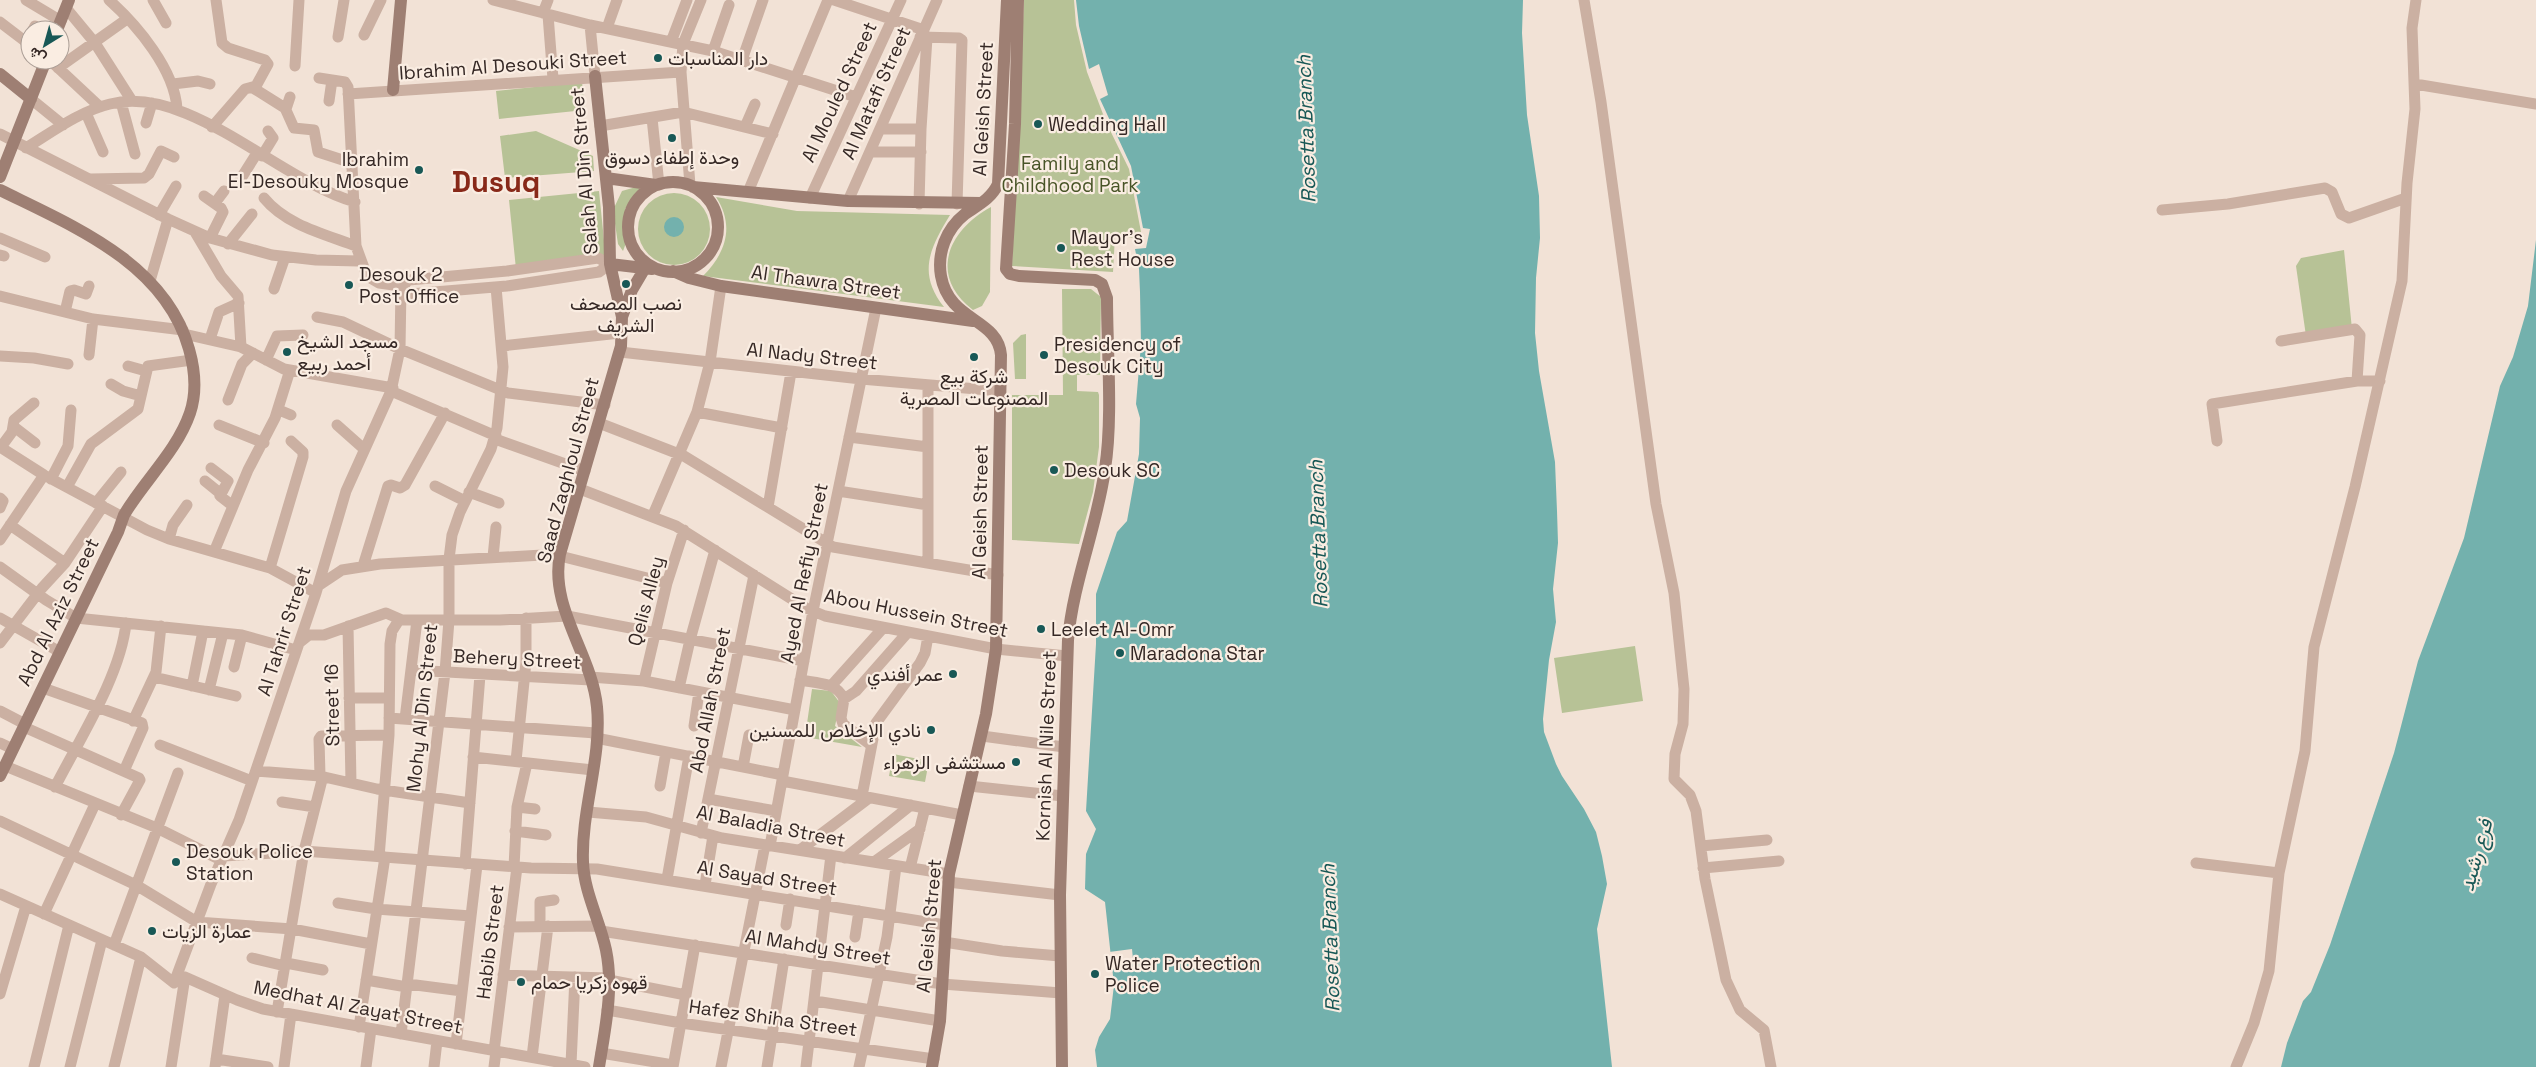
<svg xmlns="http://www.w3.org/2000/svg" width="2536" height="1067" viewBox="0 0 2536 1067" font-family="'Space Grotesk',Vazirmatn,sans-serif">
<rect width="100%" height="100%" fill="#f2e2d6"/>
<path fill="#b7c296" d="M1024 0H1074L1076 25 1087 72 1106 122 1129 169 1141 232 1134 238 1115 236 1113 272 1012 266Z
M582 82 585 110 499 119 496 91Z
M536 131 593 156 594 171 505 178 500 136Z
M643 185 625 209 626 243 623 251 618 244 613 210 622 191Z
M599 191 606 260 516 269 509 200Z
M638 229a36 36 0 1 1 72 0a36 36 0 1 1-72 0Z
M716 197 797 211 950 215C930 248 917 273 944 307L703 276C726 253 735 226 716 197Z
M991 207 990 292 982 306 973 310C928 276 948 230 991 207Z
M2344 250 2352 329 2306 336 2296 266 2301 258Z
M1062 289H1091L1101 297 1100 375H1077V391L1098 392 1099 395V447L1093 492 1079 544 1012 540V395H1063Z
M1026 334V379H1015L1013 343 1021 335Z
M1635 646 1643 701 1562 713 1554 658Z
M812 689 831 691 840 703 835 726 862 747 805 737Z
M893 754 929 761 925 782 889 776Z"/>
<path fill="#73b1ad" d="M1076 0H1523L1522 33 1527 115 1539 196 1540 238 1536 278 1535 333 1539 371 1555 462 1557 511 1558 543 1553 589 1556 622 1549 660 1543 719 1544 732 1556 764 1562 776 1584 809 1596 832 1602 856 1607 884 1597 929 1612 1067H1097L1095 1050 1099 1037 1110 1019 1114 985 1105 902 1085 889 1086 854 1096 829 1086 811 1096 644V594L1117 532 1127 521 1139 454 1140 418 1136 404 1141 344 1140 292 1139 269 1135 249 1146 248 1150 229 1143 228 1131 166 1100 99 1108 95 1099 64 1089 69 1079 26Z
M664 227a10 10 0 1 1 20 0a10 10 0 1 1-20 0Z
M2536 240V1067H2281L2287 1043 2303 1001 2311 992 2330 945 2394 753 2418 661 2464 538 2500 386 2513 357 2528 306Z"/>
<path fill="#f2e2d6" d="M1132 949 1133 959 1111 963 1109 952Z"/>
<g fill="none" stroke-linecap="round" stroke-linejoin="round">
<path stroke="#cbb0a2" stroke-width="11" d="M26 0 61 21
M109 0C137 25 175 70 177 109
M153 0 166 23
M493 0 590 25 713 51 856 97
M834 0 924 30
M1584 0 1601 102 1656 504 1674 593 1684 689 1683 724 1675 754 1674 779 1690 795 1696 811 1705 879 1726 980 1740 1010 1764 1030 1771 1067
M66 8 95 43 132 101
M543 13 548 0
M548 15 553 79
M0 22 30 45
M590 25 595 76
M607 28 617 0
M33 30 35 26
M364 35 381 0
M338 37 344 0
M920 37 959 38 962 40 957 204
M671 42 687 0
M713 51 729 5
M742 60 763 0
M54 64 100 107
M295 66 299 0
M58 68 127 19
M319 78 345 82 348 87 356 246 367 276 379 283 401 286 410 294 507 286 599 272 610 264 598 258 507 271 409 280 401 286
M173 84 198 81 210 84
M2415 84 2536 104
M253 88 285 108 294 128 314 130 318 152 352 163
M348 94 681 72
M31 99 63 125
M329 101 332 80
M121 102 135 154
M286 109 290 97
M86 113 103 152
M652 118 659 185
M146 123 152 103
M600 126 683 112 773 134
M212 127 245 89 256 86 268 64 265 60 228 48 222 43 216 0
M745 127 755 104
M880 129H921
M0 134 168 219 210 238 272 255 316 260 359 261
M26 148C52 132 80 111 110 104 189 84 278 180 355 202
M870 152H921
M262 156 273 138 268 131
M91 179 144 178 149 174 161 151 174 157
M240 180 257 153
M690 185 681 72 683 44 701 0
M748 192 828 0
M204 196 221 208 223 212 210 238
M264 198C286 225 324 234 356 246
M810 198 901 0
M848 201 937 0
M215 203 224 191
M919 204 921 129 927 38
M2162 210 2228 204 2325 188 2332 192 2341 214 2349 218 2406 198
M159 215 176 186
M195 232 221 276 238 296 241 347
M0 238 45 257
M228 244 252 214
M0 255 4 256
M150 281 168 219
M274 289 285 257
M0 296 93 319 183 330
M65 312 70 291 74 290 86 294 89 286
M317 317 343 322 400 349 508 393 605 405
M184 334 241 347 284 369 393 388
M210 339 219 312 239 303
M2281 341 2355 329 2360 335 2357 381
M502 346 620 333
M620 352 861 379 1000 391
M89 355 93 319
M0 356 34 358 68 364
M266 360 277 336 303 335
M128 366 146 371
M111 384 123 391 141 396
M391 391 496 436
M228 400 242 364 253 353
M279 410 291 415
M697 412 782 428
M599 423 684 456 833 547 998 575
M219 425 264 443
M337 425 364 449
M13 426 35 443
M849 437 928 447
M495 439 585 471
M2217 441 2212 404 2357 381H2380
M0 447 44 475 147 530 169 539 270 568 316 593
M1 447 12 432 14 420 34 403
M211 468 228 481 220 496 233 506
M51 479 68 446 71 410
M205 481 221 494
M435 486 465 501
M67 487 91 444 138 409 148 366 192 360
M580 489 676 526 806 608 825 616 996 649 1067 656
M838 491 928 505
M469 492 499 503
M0 498 3 501 0 508
M96 503 121 472
M768 507 791 372
M653 515 697 412 710 362 721 286
M10 525 65 563
M169 539 173 525 187 505
M0 540 44 475
M214 552 248 470 275 418 290 370
M560 556 667 583
M493 557 496 527
M928 563V385
M363 566 388 486 391 485 400 488 405 485 445 413
M0 567 46 600 76 618 242 635 296 650
M270 568 303 457V452L291 441
M318 586 342 570 380 564 560 554
M0 618 60 652
M348 626 351 783
M0 643 42 588 65 563 103 506
M299 643 309 635H324L386 613 402 620H500L567 616 804 661
M234 667 242 635
M411 670 591 680
M154 677 236 696
M590 677 644 681 795 710
M800 680C816 683 837 682 844 699L841 718 843 724 871 745
M644 681 667 583 684 530
M192 686 203 631
M831 686 883 628
M43 688 142 723 143 728 124 771
M679 688 690 640 715 550
M209 690 223 633
M349 698H389
M844 699 856 691 908 632
M0 711 25 724
M389 718 596 733
M405 719 417 620
M133 721 156 672 161 626
M694 726 699 692
M24 727 139 778 140 780 121 815
M982 736 1064 747
M596 738 783 775
M0 743 13 749
M160 745 252 781
M473 757 593 770
M516 761 526 662V618
M5 766 157 828 221 860
M743 767 749 735
M256 771 320 776 377 789 470 803
M320 776 319 739 321 736 389 735
M782 781 962 815
M660 786 666 752
M969 786 1063 796
M55 787C79 740 121 675 126 623
M862 796 876 723 920 663 925 653 928 636
M708 799 776 811
M282 802 315 807
M517 807 535 809
M588 812 646 817 722 838 949 874
M0 821 136 885 197 922 292 929 371 944
M515 831 546 835
M701 833 754 575
M770 846 813 611 876 308
M1701 846 1767 840
M800 850 869 798
M224 856 304 851 531 868 597 869 945 925
M379 857 389 735 390 644 392 631 399 620
M845 858 911 805
M874 862 920 829
M2196 863 2279 873
M465 864 480 675
M514 867 517 807 527 763
M910 868 925 808
M1703 868 1779 861
M667 879 689 756
M948 882 1060 895
M705 885 713 836
M0 894 141 957 174 983 185 977 237 1000 263 1009 585 1067
M338 903 376 909 471 916
M44 914 95 804
M786 925 790 899
M540 926V902L554 900
M509 927 599 926
M601 931 942 984 1061 993
M855 937 859 911
M944 942 1002 951 1060 956
M114 945 178 773
M252 958 285 966
M286 963 323 970
M503 975 609 978
M366 980 407 987
M609 980 686 995
M174 983 211 884 239 820 316 593 346 491 391 391 400 349 401 286
M408 984 462 991
M0 994 26 906
M815 1001 940 1021
M607 1010 681 1023 934 1059
M277 1012 304 851 323 776
M359 1027 385 857
M401 1034 445 672 449 620V559L452 535 460 512 491 449 497 428 503 367 496 287
M456 1044 477 865
M494 1051 517 867
M601 1053 673 1065
M532 1057 548 926
M216 1059 268 1067
M571 1064 575 977
M34 1067 69 925
M70 1067 102 940
M114 1067 141 957
M171 1067 185 977
M215 1067 225 995
M284 1067 291 1014
M366 1067 371 1029
M434 1067 437 1041
M494 1067 496 1051
M673 1067 695 945
M721 1067 765 845
M767 1067 784 959
M806 1067 831 855
M859 1067 887 937 896 866
M2236 1067 2254 1023 2269 971 2279 873 2305 751 2314 647 2355 487 2402 281 2407 183 2415 109 2412 28 2416 0"/>
<path stroke="#9e7f73" stroke-width="12" d="M1018 0 1015 124 1006 269 1010 274 1019 276 1095 280 1102 284 1107 298C1107 352 1113 417 1105 469 1097 527 1073 582 1068 640L1060 895 1062 1067
M57 30 69 0
M0 74 31 99
M595 76 609 207 610 264 622 317 621 346 560 554C549 608 592 654 597 707 602 758 581 810 583 862 584 892 600 921 606 950 614 989 605 1029 599 1067
M393 90 401 0
M0 177 46 60
M606 178 656 185
M628 227a45 45 0 1 1 90 0a45 45 0 1 1-90 0Z
M693 187 848 201 981 203
M0 190C73 226 165 263 189 349 195 370 197 392 190 413 177 451 144 481 124 515L118 532 0 776
M610 264 652 269
M673 271 689 278 721 286 973 321
M622 317 632 290 645 268
M932 1067 940 1021 949 874 986 714 996 649 1001 355C998 318 949 322 941 276 937 253 946 229 965 214 978 205 991 199 998 184L1007 0"/>
</g>
<g fill="#185856" stroke="#faede2" stroke-width="2">
<circle cx="658" cy="58" r="5"/>
<circle cx="1038" cy="124" r="5"/>
<circle cx="672" cy="138" r="5"/>
<circle cx="419" cy="170" r="5"/>
<circle cx="1061" cy="248" r="5"/>
<circle cx="626" cy="284" r="5"/>
<circle cx="349" cy="285" r="5"/>
<circle cx="287" cy="352" r="5"/>
<circle cx="1044" cy="355" r="5"/>
<circle cx="974" cy="357" r="5"/>
<circle cx="1054" cy="470" r="5"/>
<circle cx="1041" cy="629" r="5"/>
<circle cx="1120" cy="653" r="5"/>
<circle cx="953" cy="674" r="5"/>
<circle cx="931" cy="730" r="5"/>
<circle cx="1016" cy="762" r="5"/>
<circle cx="176" cy="862" r="5"/>
<circle cx="152" cy="931" r="5"/>
<circle cx="1095" cy="974" r="5"/>
<circle cx="521" cy="982" r="5"/>
</g>
<g text-anchor="middle" dominant-baseline="central" stroke-width="4.5" stroke-linejoin="round" paint-order="stroke">
<g font-size="19" fill="#352825" stroke="#faede2" text-anchor="start">
<text x="668" y="58">دار المناسبات</text>
<text x="1048" y="124">Wedding Hall</text>
<text x="672" y="157" text-anchor="middle">وحدة إطفاء دسوق</text>
<text x="409" y="159" text-anchor="end">Ibrahim<tspan x="409" dy="22">El-Desouky Mosque</tspan></text>
<text x="1071" y="237">Mayor's<tspan x="1071" dy="22">Rest House</tspan></text>
<text x="359" y="274">Desouk 2<tspan x="359" dy="22">Post Office</tspan></text>
<text x="626" y="303" text-anchor="middle">نصب المصحف<tspan x="626" dy="22">الشريف</tspan></text>
<text x="297" y="341">مسجد الشيخ<tspan x="297" dy="22">أحمد ربيع</tspan></text>
<text x="1054" y="344">Presidency of<tspan x="1054" dy="22">Desouk City</tspan></text>
<text x="974" y="376" text-anchor="middle">شركة بيع<tspan x="974" dy="22">المصنوعات المصرية</tspan></text>
<text x="1064" y="470">Desouk SC</text>
<text x="1051" y="629">Leelet Al-Omr</text>
<text x="1130" y="653">Maradona Star</text>
<text x="943" y="674" text-anchor="end">عمر أفندي</text>
<text x="921" y="730" text-anchor="end">نادي الإخلاص للمسنين</text>
<text x="1006" y="762" text-anchor="end">مستشفى الزهراء</text>
<text x="186" y="851">Desouk Police<tspan x="186" dy="22">Station</tspan></text>
<text x="162" y="931">عمارة الزيات</text>
<text x="1105" y="963">Water Protection<tspan x="1105" dy="22">Police</tspan></text>
<text x="531" y="982">قهوه زكريا حمام</text>
</g>
<g font-size="19" fill="#352825" stroke="#faede2">
<text transform="translate(513 65) rotate(-4)">Ibrahim Al Desouki Street</text>
<text transform="translate(839 92) rotate(-65)">Al Mouled Street</text>
<text transform="translate(876 93) rotate(-66)">Al Matafi Street</text>
<text transform="translate(983 109) rotate(-87)">Al Geish Street</text>
<text transform="translate(584 171) rotate(-95)">Salah Al Din Street</text>
<text transform="translate(826 282) rotate(8)">Al Thawra Street</text>
<text transform="translate(812 356) rotate(6)">Al Nady Street</text>
<text transform="translate(568 470) rotate(-75)">Saad Zaghloul Street</text>
<text transform="translate(980 512) rotate(-89)">Al Geish Street</text>
<text transform="translate(804 573) rotate(-79)">Ayed Al Refiy Street</text>
<text transform="translate(646 601) rotate(-75)">Qelis Alley</text>
<text transform="translate(58 612) rotate(-64)">Abd Al Aziz Street</text>
<text transform="translate(916 613) rotate(11)">Abou Hussein Street</text>
<text transform="translate(284 631) rotate(-72)">Al Tahrir Street</text>
<text transform="translate(517 659) rotate(3)">Behery Street</text>
<text transform="translate(710 700) rotate(-79)">Abd Allah Street</text>
<text transform="translate(332 705) rotate(-91)">Street 16</text>
<text transform="translate(422 708) rotate(-84)">Mohy Al Din Street</text>
<text transform="translate(1046 746) rotate(-88)">Kornish Al Nile Street</text>
<text transform="translate(771 826) rotate(11)">Al Baladia Street</text>
<text transform="translate(767 878) rotate(9)">Al Sayad Street</text>
<text transform="translate(929 926) rotate(-85)">Al Geish Street</text>
<text transform="translate(490 942) rotate(-83)">Habib Street</text>
<text transform="translate(818 947) rotate(9)">Al Mahdy Street</text>
<text transform="translate(358 1007) rotate(11)">Medhat Al Zayat Street</text>
<text transform="translate(773 1018) rotate(8)">Hafez Shiha Street</text>
</g>
<g font-size="19" fill="#485427" stroke="#faede2">
<text x="1070" y="163">Family and<tspan x="1070" dy="22">Childhood Park</tspan></text>
</g>
<g font-size="20" font-style="italic" fill="#185856" stroke="#faede2">
<text transform="translate(1306 129) rotate(-92)">Rosetta Branch</text>
<text transform="translate(1318 534) rotate(-92)">Rosetta Branch</text>
<text transform="translate(2476 855) rotate(-74)">فرع رشيد</text>
<text transform="translate(1330 938) rotate(-92)">Rosetta Branch</text>
</g>
<g font-size="29" font-weight="bold" fill="#882919" stroke="#faede2">
<text x="496" y="181">Dusuq</text>
</g>
</g>
<g transform="translate(45 45) rotate(217)"><circle r="24" fill="#faede2" stroke="#ab9e96"/>
<path d="M0-4L9 19L0 12L-9 19Z" fill="#185856"/>
<text y="-8" font-size="14" font-weight="bold" text-anchor="middle" fill="#352825">ش</text>
</g>
</svg>
